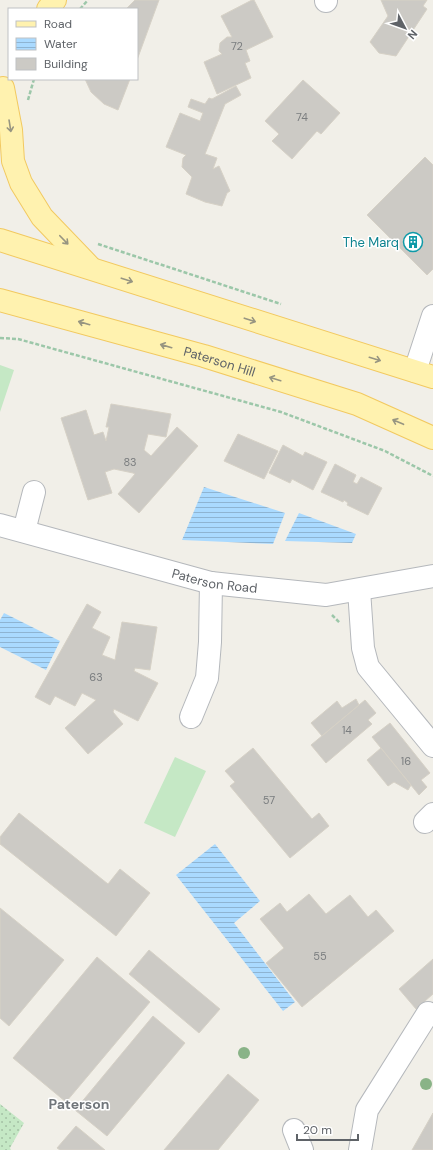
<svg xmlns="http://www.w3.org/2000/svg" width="433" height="1150" viewBox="0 0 433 1150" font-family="'DM Sans',sans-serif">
<defs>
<pattern id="grass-dots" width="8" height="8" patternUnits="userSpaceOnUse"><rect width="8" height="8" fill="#c5e8c5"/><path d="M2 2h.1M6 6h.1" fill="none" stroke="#a3c0a4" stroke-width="1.8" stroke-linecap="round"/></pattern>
<pattern id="water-rules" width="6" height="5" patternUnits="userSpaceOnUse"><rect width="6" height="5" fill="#aadaff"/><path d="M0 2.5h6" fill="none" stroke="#8eb4d2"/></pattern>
</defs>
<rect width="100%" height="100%" fill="#f1efe8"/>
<path fill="url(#grass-dots)" d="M0 1104 24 1123 10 1148 11 1150H0Z"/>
<path fill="#c5e8c5" d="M0 365 14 370 0 412Z
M175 757 206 771 175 837 144 823Z"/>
<path fill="url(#water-rules)" d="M204 487 285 513 273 544 182 540Z
M299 513 356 534 352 543 285 541Z
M4 613 60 641 46 670 0 647V620Z
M215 844 260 901 234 923 295 1002 283 1011 176 875Z"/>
<path fill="#cccac5" stroke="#d6d1c6" d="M135 0H159L137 60V9H126Z
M252 0H254L273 37 246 50 250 61 245 63 251 78 217 94 204 62 222 54 219 51 220 43 227 37H232L221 16Z
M427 0 423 6 427 9 396 56 379 53 370 42 388 16 381 0Z
M85 79H130L118 110 104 104 91 92Z
M303 80 340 113 321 134 317 131 292 159 272 141 279 134 265 121Z
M236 86 241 95 225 104 205 154 217 158 213 169 219 166 230 191 227 193 222 206 205 202 186 194 192 177 182 167 183 158 186 155 166 147 180 113 200 121 203 113 188 107 191 99 205 104 209 98 212 99Z
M425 157 433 165V269L427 275 367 215Z
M111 404 171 414 166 437 148 434 144 450 151 456 177 427 198 446 139 513 118 494 135 474 133 473 114 469 105 472 112 493 88 500 61 418 86 410 94 435 103 432 106 441 109 427H106Z
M238 434 278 451 264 479 224 461Z
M283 445 303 456 305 452 327 462 313 490 292 479 290 483 269 473Z
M335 464 356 475 353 482 357 484 361 477 382 488 368 515 347 505 348 503 344 500 343 502 321 492Z
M87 604 101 612 92 628 110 637 102 655 115 660 122 622 157 627 150 670 135 668 134 671 158 683 138 721 114 709 113 712 123 724 88 754 65 728 96 700 82 693 75 706 55 696 50 705 35 697Z
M356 699 359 705 322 736 311 723 337 701 342 708Z
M365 700 376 713 368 720 372 724 326 763 311 745Z
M390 723 430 773 421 780 427 787 419 795 372 737Z
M253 748 312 819 319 813 329 826 290 858 230 786 235 782 225 771Z
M381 748 411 785 408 790 394 782 388 786 367 760Z
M19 813 108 884 120 869 150 893 116 936 0 844V837Z
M309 894 326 914 350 895 368 917 376 910 394 931 302 1007 266 963 284 948 260 919 280 903 287 912Z
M0 908 64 960 9 1026 0 1018Z
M149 950 220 1009 199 1033 129 974Z
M97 957 150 1002 66 1102 13 1058Z
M433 959V994L416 1009 399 989Z
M153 1016 185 1043 107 1136 75 1110Z
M228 1074 259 1100 218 1150H164Z
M433 1113V1150H412Z
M76 1126 105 1150H60L57 1148Z"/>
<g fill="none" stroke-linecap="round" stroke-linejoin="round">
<defs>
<g id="minor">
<path d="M326 0V1"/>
<path d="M415 371 433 316"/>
<path id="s1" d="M0 525 211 583 326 595 433 576"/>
<path d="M24 531 34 492"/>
<path d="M359 590 363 648 368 667 433 746"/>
<path d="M191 717 207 678 210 642 211 583"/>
<path d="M425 822 433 814"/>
<path d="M294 1130 302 1150"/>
<path d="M360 1150 367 1110 428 1013"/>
</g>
<g id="major">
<path d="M48 9 55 0"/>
<path d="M3 88 11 130 13 161 21 183 42 217 89 266"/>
<path d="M0 240 433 377"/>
<path id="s2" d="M0 300 204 356 357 404 433 438"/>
</g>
</defs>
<use href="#minor" stroke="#b5b8bc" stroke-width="24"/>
<use href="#major" stroke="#f2c960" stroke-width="24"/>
<path stroke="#9cc7a9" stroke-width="2.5" stroke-dasharray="4 2" stroke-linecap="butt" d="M80 9 88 0
M28 100 34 79
M98 244 281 304
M0 338 18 339 281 412 385 451 433 476
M332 615 340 623"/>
<use href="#minor" stroke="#fff" stroke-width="22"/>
<use href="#major" stroke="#fff2af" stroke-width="22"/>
</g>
<g fill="#89b387">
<circle cx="244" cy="1053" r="6"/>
<circle cx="426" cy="1084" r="6"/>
</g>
<defs><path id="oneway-shaft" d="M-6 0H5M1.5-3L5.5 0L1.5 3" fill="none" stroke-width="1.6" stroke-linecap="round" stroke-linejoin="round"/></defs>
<g stroke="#979581">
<use href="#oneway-shaft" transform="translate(10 126) rotate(81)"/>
<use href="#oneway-shaft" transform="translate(64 240) rotate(46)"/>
<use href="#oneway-shaft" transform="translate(127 280) rotate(18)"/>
<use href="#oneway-shaft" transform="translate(250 320) rotate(18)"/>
<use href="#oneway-shaft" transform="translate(84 323) rotate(-164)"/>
<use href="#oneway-shaft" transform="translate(166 346) rotate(-164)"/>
<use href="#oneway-shaft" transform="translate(375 359) rotate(17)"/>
<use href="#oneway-shaft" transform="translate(275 379) rotate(-163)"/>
<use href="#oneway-shaft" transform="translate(398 422) rotate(-157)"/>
</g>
<defs>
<symbol id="building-ring" viewBox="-11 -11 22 22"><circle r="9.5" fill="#fff" stroke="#0f9aa8" stroke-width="1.5"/><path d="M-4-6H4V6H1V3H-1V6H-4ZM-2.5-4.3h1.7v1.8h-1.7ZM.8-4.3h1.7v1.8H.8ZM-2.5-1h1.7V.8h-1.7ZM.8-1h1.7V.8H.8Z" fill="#0f9aa8"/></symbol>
</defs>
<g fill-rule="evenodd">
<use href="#building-ring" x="402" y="231" width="22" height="22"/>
</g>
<g text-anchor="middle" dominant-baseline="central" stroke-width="3" stroke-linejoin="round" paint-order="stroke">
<g font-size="11" fill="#7a7d7f">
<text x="237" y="46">72</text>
<text x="302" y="117">74</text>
<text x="130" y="462">83</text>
<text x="96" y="677">63</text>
<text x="347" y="730">14</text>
<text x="406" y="761">16</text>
<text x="269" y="800">57</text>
<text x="320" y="956">55</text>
</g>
<g font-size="13" fill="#0d838f" stroke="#fff" text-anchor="end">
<text x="399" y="242">The Marq</text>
</g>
<g font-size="13" fill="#5f6368" stroke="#fff">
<text stroke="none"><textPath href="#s2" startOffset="228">Paterson Hill</textPath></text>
<text stroke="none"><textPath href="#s1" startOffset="222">Paterson Road</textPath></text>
</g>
<g font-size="14" font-weight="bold" fill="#70757a" stroke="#fff">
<text x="79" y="1104">Paterson</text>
</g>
</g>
<rect x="8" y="8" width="130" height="72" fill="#ffffff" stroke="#bfc1c3"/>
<rect x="16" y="21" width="20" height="6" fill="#fff2af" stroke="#bfc1c3"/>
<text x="44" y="28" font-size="12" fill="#5f6368">Road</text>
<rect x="16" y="38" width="20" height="12" fill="url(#water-rules)" stroke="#bfc1c3"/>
<text x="44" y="48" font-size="12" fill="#5f6368">Water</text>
<rect x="16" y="58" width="20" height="12" fill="#cccac5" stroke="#bfc1c3"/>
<text x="44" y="68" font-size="12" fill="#5f6368">Building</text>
<g transform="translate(405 28) rotate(131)" stroke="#ffffff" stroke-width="3" paint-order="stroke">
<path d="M0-3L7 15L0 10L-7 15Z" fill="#5f6368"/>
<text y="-6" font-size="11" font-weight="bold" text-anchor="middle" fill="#5f6368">N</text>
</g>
<path d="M297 1134v6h61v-6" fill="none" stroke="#5f6368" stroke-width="2"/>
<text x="303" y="1134" font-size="12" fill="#5f6368" stroke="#ffffff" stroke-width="3" paint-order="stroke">20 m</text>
</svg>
